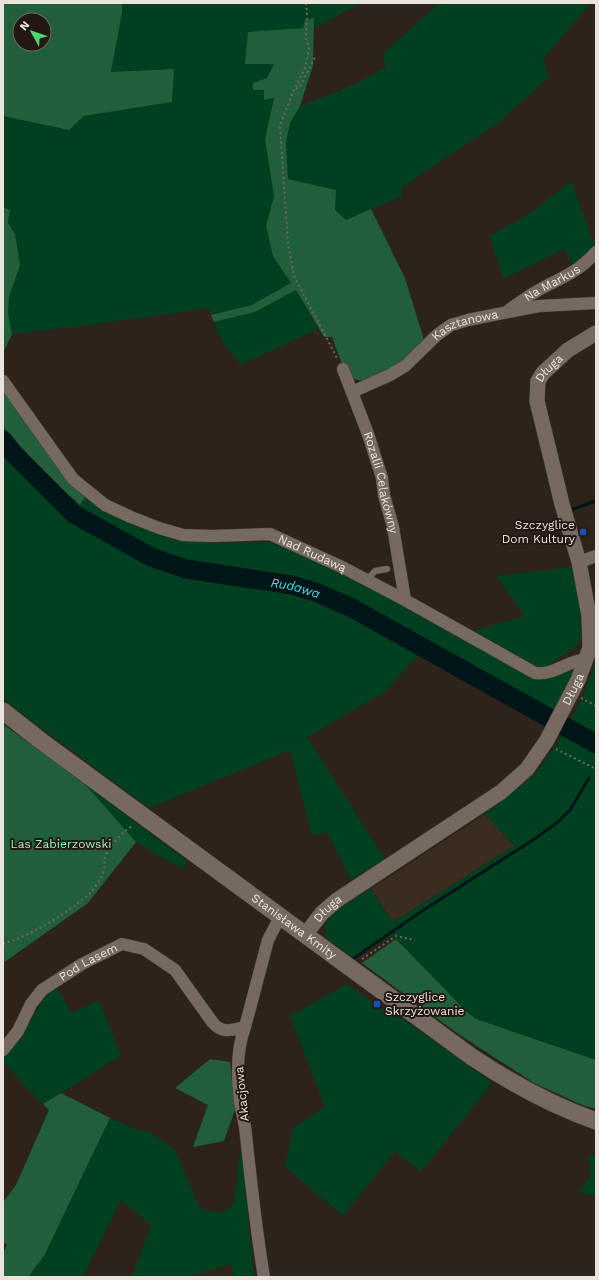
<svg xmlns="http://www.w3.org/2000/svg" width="599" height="1280" viewBox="0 0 599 1280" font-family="'Work Sans',sans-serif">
<rect width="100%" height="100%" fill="#2d231b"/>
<path fill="#3b2c20" d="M485 814 514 846 393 922 371 889Z"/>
<path fill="#003f1f" d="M122 3H361L315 28 314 18C295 35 278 56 267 78L253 83 274 98 265 139 274 196 266 226 273 256 291 283 252 305 211 315 209 308 89 325 12 334 8 314 9 297 20 265 15 234 8 223 10 211 3 207V116L69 130 84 116 172 102 173 69 111 73 122 12Z
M439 3H591L543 59 549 77 498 123 401 188 402 196 346 220 334 210 336 190 288 179 286 142 290 123 300 106 355 84 386 67 382 55Z
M571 181 596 249 574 269 564 249 503 279 490 236 530 213Z
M296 290 318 329 241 365 221 340 214 322 255 312Z
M3 427 50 479 80 505 86 496 179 537 213 543 268 542 302 554 358 579 531 674 571 669 575 673 557 708 546 724 417 656 385 692 307 737 385 859 351 880 327 832 312 836 290 750 149 808 45 731 3 699Z
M572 567C575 583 586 631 578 644 574 650 564 654 558 658 545 668 553 673 532 667L470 632 525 616 496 576Z
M596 660V733L570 721 584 693Z
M565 732 596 747V1060L476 1019 466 1011 396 939 394 934 354 959 326 938C326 935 325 931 325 928 326 912 359 896 371 889L393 922 514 846 485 814 525 782 539 769Z
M85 784 188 862 182 869 136 842Z
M347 984 383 1010 403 1019 491 1082 487 1090 421 1172 395 1151 343 1216 285 1167 293 1128 325 1107 290 1016Z
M57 988 72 1013 99 1000 121 1056 43 1104 22 1083 3 1061V1056L28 1025 44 997Z
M110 1118 131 1127 153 1134 176 1151 200 1209 221 1213 234 1205 241 1144 254 1277H234L231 1264 187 1277H132L151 1225 121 1200 83 1277H29L33 1270 44 1256Z
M596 1154V1197L579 1192 591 1175 588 1156Z"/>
<path fill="#205f3a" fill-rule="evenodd" d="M3 3H122V12L111 72 174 69 172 102 84 116 69 130 3 116ZM20 20H44V44H20Z
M314 18 313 66 300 106 290 123 286 142 288 179 336 190 335 210 346 220 371 209 405 278 424 340 390 371 363 381 354 379 346 375 332 337H324L296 290 255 312 214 322 211 315 252 305 291 283 273 256 266 226 274 196 265 139 274 98 264 100V90H253V83L267 78 274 64H245L248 32 303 28 305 20Z
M3 207 10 210 8 223 15 234 20 265 9 297 8 314 12 334 3 353Z
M3 389 86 496 80 505 50 479 3 427Z
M3 724 85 784 136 842 88 903 3 963Z
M396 939 466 1011 476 1019 596 1060V1109L582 1105 534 1083 457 1033 362 963Z
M210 1059 230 1062 235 1110 224 1141 193 1147 208 1105 175 1088Z
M61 1093 110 1118 44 1256 33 1270 29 1277H3V1253L7 1245 3 1242V1202L16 1185 49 1110 43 1104Z"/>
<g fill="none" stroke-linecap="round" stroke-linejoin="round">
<path stroke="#001517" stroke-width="3" d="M573 509 596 501
M354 958 422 911 536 838 559 821 570 810 589 778"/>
<path stroke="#001517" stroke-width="19" id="s1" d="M3 440 14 454 74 514 151 557 186 569 292 585 318 593 352 608 596 744"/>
<defs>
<path id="service" d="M367 580 375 571 387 569"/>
<g id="minor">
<path id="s2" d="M509 310C521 301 534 292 548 285 568 275 581 269 596 252"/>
<path id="s3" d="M343 369 368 434 382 478 384 495 393 527 405 600"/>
<path id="s4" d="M3 381 73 479 105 505 131 517 159 528 183 535 211 536 270 534 344 568 405 600 535 673C554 676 568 660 587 659"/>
<path id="s5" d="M352 392 390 375 405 366 437 335 451 325 468 320 539 306 596 303"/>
<path d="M579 562 596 556"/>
<path id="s6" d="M3 1050 18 1031 31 1004 42 990 82 964 122 944 144 949 175 970 213 1023C223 1034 231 1030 245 1027"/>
<path d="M264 1277C256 1230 251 1183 246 1135 245 1124 242 1113 240 1102 237 1078 236 1050 245 1027L268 940 280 917"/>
</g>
<g id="tertiary">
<path id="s7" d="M305 935 322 913 337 900 501 792 527 769 547 740 578 680 590 648 589 616 579 562 562 504 537 401 538 381 543 373 568 350 596 333"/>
</g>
<g id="secondary">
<path id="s8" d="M3 711 41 741 472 1057C511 1083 551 1105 596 1121"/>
</g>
</defs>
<use href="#service" stroke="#483f3a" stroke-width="7"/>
<use href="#minor" stroke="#483f3a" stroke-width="13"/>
<use href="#tertiary" stroke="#483f3a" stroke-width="16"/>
<use href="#secondary" stroke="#483f3a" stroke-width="18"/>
<path stroke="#706760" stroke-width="2" stroke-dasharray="2 3" stroke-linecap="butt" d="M306 3 307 14 306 38 309 49 305 68 294 90 280 125 288 243 294 276 338 360
M296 89 301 85 316 55
M581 698 596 706
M556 749 596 769
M3 944C30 935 56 920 78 903 82 900 87 897 90 893 95 887 103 877 104 869 105 864 104 860 106 854 109 847 126 828 133 826
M362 959 396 936 415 940"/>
<use href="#service" stroke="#756960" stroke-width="6"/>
<use href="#minor" stroke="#756960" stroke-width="12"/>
<use href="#tertiary" stroke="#756960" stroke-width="15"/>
<use href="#secondary" stroke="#756960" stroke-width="17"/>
</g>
<g fill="#1a4fb4" stroke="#231912" stroke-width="1.5">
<rect x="579" y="528" width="8" height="8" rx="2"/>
<rect x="373" y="1000" width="8" height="8" rx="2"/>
</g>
<g text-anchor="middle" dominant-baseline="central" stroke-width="4" stroke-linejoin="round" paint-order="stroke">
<g font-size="12" fill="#e9e2dd" stroke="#231912">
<text stroke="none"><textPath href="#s2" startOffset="51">Na Markus</textPath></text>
<text stroke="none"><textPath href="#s5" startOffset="134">Kasztanowa</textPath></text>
<text stroke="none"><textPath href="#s7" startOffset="706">Długa</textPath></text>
<text stroke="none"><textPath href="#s3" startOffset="120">Rozalii Celakówny</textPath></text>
<text stroke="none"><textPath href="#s4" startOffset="379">Nad Rudawą</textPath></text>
<text stroke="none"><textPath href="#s7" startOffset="371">Długa</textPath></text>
<text stroke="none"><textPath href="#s7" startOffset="35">Długa</textPath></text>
<text stroke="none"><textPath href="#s8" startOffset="362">Stanisława Kmity</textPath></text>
<text stroke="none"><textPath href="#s6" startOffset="126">Pod Lasem</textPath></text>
<text transform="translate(242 1094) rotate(-96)">Akacjowa</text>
</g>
<g font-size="12" fill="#e9e2dd" stroke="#231912" text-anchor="end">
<text x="575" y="525">Szczyglice<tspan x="575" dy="14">Dom Kultury</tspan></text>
<text x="385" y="997" text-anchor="start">Szczyglice<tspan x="385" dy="14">Skrzyżowanie</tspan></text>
</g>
<g font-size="12" fill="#99f1b6" stroke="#231912">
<text x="61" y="844">Las Zabierzowski</text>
</g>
<g font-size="13" font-style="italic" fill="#4ed9e5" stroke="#231912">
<text stroke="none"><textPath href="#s1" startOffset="339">Rudawa</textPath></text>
</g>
</g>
<rect width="599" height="1280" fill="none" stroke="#e9e2dd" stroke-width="8"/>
<g transform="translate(32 32) rotate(310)"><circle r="19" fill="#231912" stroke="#726963"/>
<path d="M0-3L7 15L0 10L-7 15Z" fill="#4bd677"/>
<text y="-6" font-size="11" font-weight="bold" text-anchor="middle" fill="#e9e2dd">N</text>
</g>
</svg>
